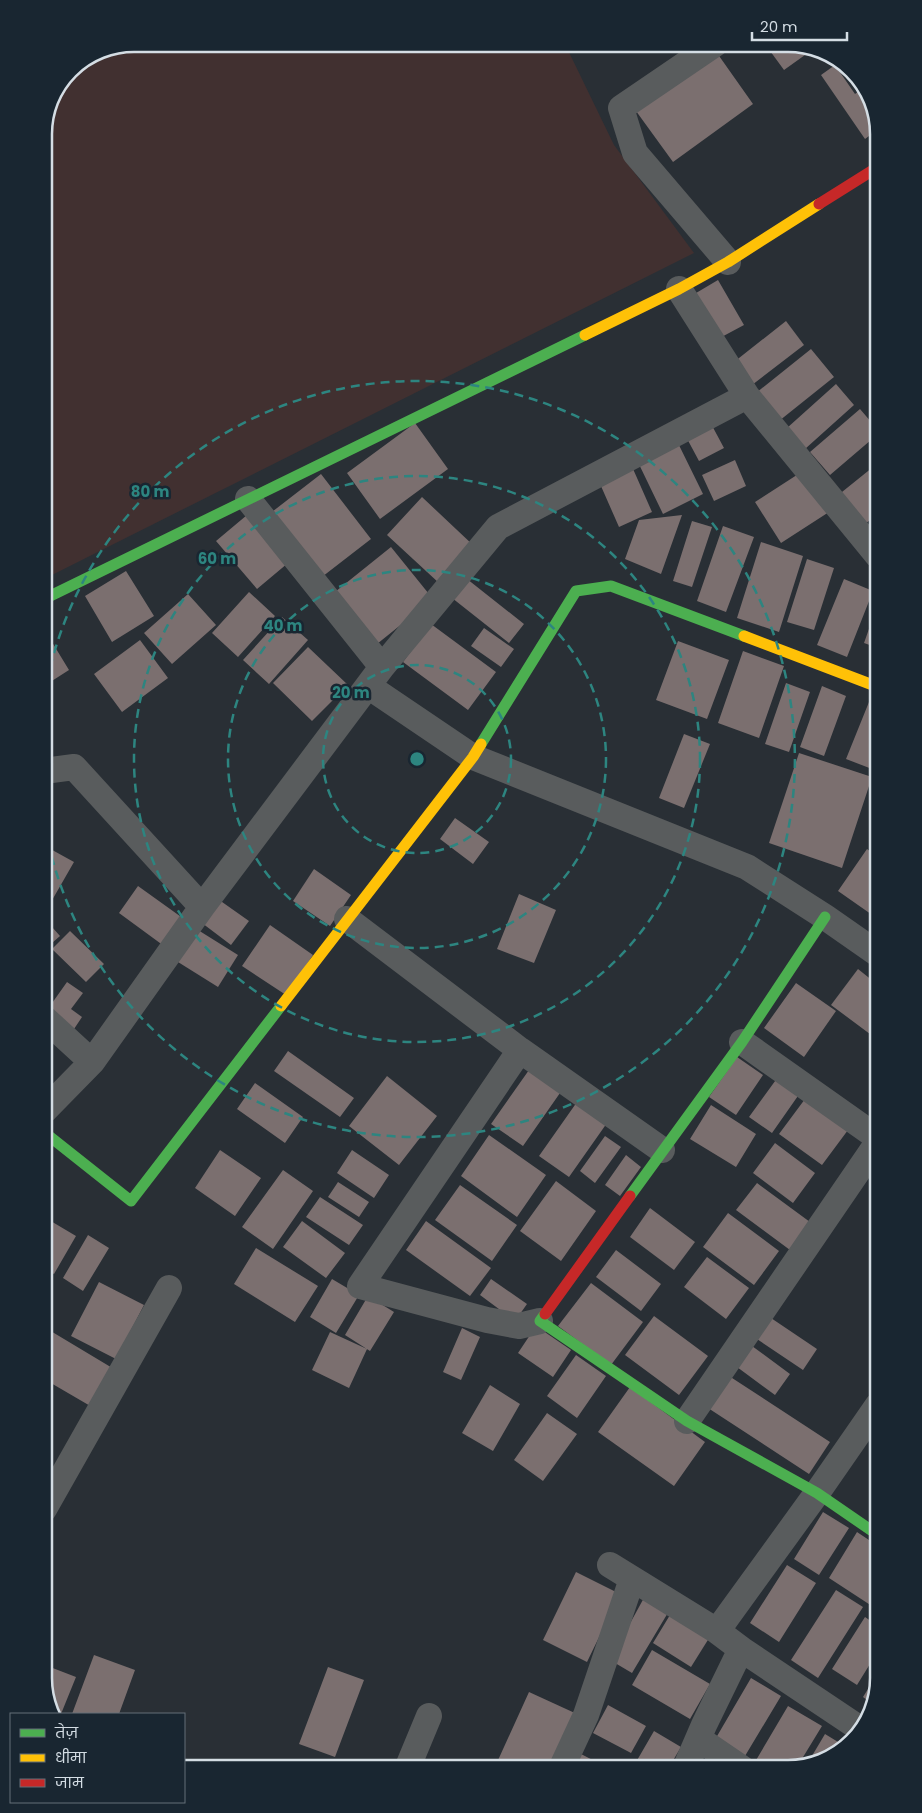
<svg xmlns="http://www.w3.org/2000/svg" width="922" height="1813" viewBox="0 0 922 1813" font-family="Poppins,'Noto Sans Devanagari',sans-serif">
<rect width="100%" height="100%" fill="#292f35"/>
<path fill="#413030" d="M134 44H565L614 145 694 253 44 579V129L70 70 100 51Z"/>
<path fill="#7b6f6f" d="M765 44H794L798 45 805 55 784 70Z
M717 53 753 104 673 162 636 111Z
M835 65 855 94 863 88 871 100 877 130 865 139 821 75Z
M718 280 744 325 716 340 691 296Z
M786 321 804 345 752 385 734 362Z
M811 349 834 377 779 421 756 393Z
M836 384 854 405 805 449 787 428Z
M860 409 878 430V434L830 475 810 452Z
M709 420 724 448 699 461 684 433Z
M415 423 448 469 380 519 347 473Z
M675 437 703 494 663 514 635 456Z
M735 460 746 486 714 501 702 475Z
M630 462 652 512 619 527 597 477Z
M878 463V514L861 527 837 496Z
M803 471 829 512 781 543 755 502Z
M321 474 371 539 318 580 268 515Z
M422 497 474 546 439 583 387 535Z
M247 515 288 563 257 589 216 541Z
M682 515 661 574 625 559 639 520Z
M692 521 712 527 692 587 673 581Z
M723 526 754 537 726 612 697 601Z
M761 542 803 556 779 632 737 618Z
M391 547 433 599 372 648 330 596Z
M807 559 834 568 814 630 787 622Z
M126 571 154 616 112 642 85 596Z
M462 575 524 624 509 643 447 594Z
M844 579 873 591 847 657 817 645Z
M249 592 275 616 238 657 212 633Z
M188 594 216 625 172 664 144 633Z
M876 609H878V648L864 643Z
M282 617 308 640 269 684 243 660Z
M431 624 496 672 468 710 403 662Z
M484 628 514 649 501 667 471 646Z
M44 629 69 670 44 686Z
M140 640 168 678 122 712 94 674Z
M678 641 729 660 707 719 656 700Z
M308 647 348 685 312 721 273 683Z
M743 651 784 666 759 738 718 723Z
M786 683 810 692 789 752 765 744Z
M822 686 846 696 824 756 800 747Z
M871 697 878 700V752L872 769 846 759Z
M684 734 710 744 684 808 659 798Z
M799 753 872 777 842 868 769 843Z
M455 818 489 842 473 864 440 839Z
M45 846 74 862 51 902 44 898Z
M867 849 878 857V919L838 891Z
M314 869 351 895 330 926 293 901Z
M138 886 184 919 164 946 119 913Z
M519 894 556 910 534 963 497 949Z
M215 897 249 921 231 945 198 920Z
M44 918 60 936 44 950Z
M270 925 313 955 286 995 242 966Z
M198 930 238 955 218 987 178 962Z
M70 931 104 964 86 982 52 949Z
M858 969 878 985V1040L831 1005Z
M67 982 83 993 71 1009 82 1017 72 1032 45 1013Z
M796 983 836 1011 804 1057 764 1028Z
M288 1051 354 1098 340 1117 274 1071Z
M737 1057 763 1075 736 1115 709 1097Z
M529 1070 560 1093 523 1146 491 1124Z
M387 1076 437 1116 399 1165 349 1126Z
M778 1077 800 1093 772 1133 749 1117Z
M255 1083 303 1117 285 1143 237 1109Z
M805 1099 848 1130 822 1165 779 1134Z
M577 1102 607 1123 569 1177 539 1156Z
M711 1105 756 1134 736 1167 690 1139Z
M489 1135 546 1175 517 1217 461 1176Z
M605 1136 621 1147 595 1183 580 1171Z
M775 1143 815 1173 793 1203 753 1173Z
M220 1150 261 1178 235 1216 195 1188Z
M352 1150 389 1175 374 1198 337 1173Z
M626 1155 641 1167 620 1196 605 1185Z
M283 1170 313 1191 273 1249 242 1227Z
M556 1181 596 1211 561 1261 520 1231Z
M338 1182 369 1202 359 1217 328 1197Z
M757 1183 810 1222 790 1250 736 1210Z
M460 1185 517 1225 492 1261 435 1220Z
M320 1197 363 1225 349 1245 306 1217Z
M650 1208 695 1242 674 1270 630 1237Z
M728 1213 779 1251 754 1285 703 1247Z
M44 1217 76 1236 54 1274 44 1268Z
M302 1221 345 1253 326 1278 283 1247Z
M426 1221 491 1268 470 1296 406 1250Z
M88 1235 109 1248 83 1291 63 1278Z
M256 1248 318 1286 295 1322 234 1284Z
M616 1250 661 1284 641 1311 596 1277Z
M707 1257 749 1288 726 1319 684 1287Z
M332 1279 359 1295 336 1333 310 1317Z
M491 1279 527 1304 515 1321 480 1295Z
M99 1282 144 1305 116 1359 71 1336Z
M591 1283 643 1322 611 1365 558 1326Z
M368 1296 394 1312 370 1351 345 1335Z
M654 1316 708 1356 679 1395 625 1355Z
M768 1316 817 1349 803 1370 754 1337Z
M536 1326 571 1350 553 1377 518 1353Z
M44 1327 114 1369 92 1407 44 1379Z
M462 1328 480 1337 461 1380 443 1372Z
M330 1332 367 1349 349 1388 312 1370Z
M752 1346 790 1374 775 1395 737 1367Z
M576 1355 606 1376 577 1418 547 1396Z
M729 1376 830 1442 809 1474 708 1408Z
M490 1385 520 1404 493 1451 462 1433Z
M630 1387 705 1442 674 1486 598 1432Z
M547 1413 577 1434 543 1481 514 1460Z
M823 1512 849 1528 819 1575 794 1559Z
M857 1532 878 1546V1610L829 1578Z
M787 1565 816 1583 779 1642 750 1623Z
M576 1572 620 1594 587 1662 543 1640Z
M836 1590 863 1607 818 1678 791 1660Z
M645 1596 669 1611 632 1673 610 1660Z
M673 1610 711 1635 691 1667 653 1643Z
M865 1617 878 1626V1651L857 1685 832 1669Z
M652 1650 710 1684 690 1719 632 1685Z
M94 1655 135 1670 119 1714H72Z
M50 1667 76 1677 61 1714 51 1713 44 1682Z
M328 1667 364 1680 335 1757 299 1744Z
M878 1673V1679L871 1703 863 1697Z
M751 1678 781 1696 742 1761 713 1743Z
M529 1692 577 1714 552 1769H494Z
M608 1705 646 1726 631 1753 593 1733Z
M788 1706 822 1726 797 1767 788 1769H756L752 1767Z
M654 1731 681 1747 668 1769H632Z
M825 1734 843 1745 822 1762 806 1766Z
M581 1754 610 1769H573Z
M706 1758 725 1769H699Z"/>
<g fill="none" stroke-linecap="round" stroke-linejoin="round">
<path stroke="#595c5d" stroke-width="26" d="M715 44 621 108 635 153 728 262
M679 289 747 396 878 556
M248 499 382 667
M368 686 473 757 747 867 825 917 878 954
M44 771 74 767 202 907
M347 919 520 1050 662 1150
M44 1018 92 1062
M742 1042 878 1138
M520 1050 360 1286 487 1320 519 1326 540 1321
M44 1111 92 1062 202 907 382 667 498 527 747 396
M687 1421 878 1142
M44 1509 169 1288
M610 1565 717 1631 741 1649 862 1730
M717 1631 817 1493 878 1405
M699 1739 743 1769
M407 1769 429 1716
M561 1769 586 1715 632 1579
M685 1769 704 1725 741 1649"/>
<path stroke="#4caf50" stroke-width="11" d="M44 599 585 335
M481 744 576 591 611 586 744 636
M44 1132 131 1201 281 1006
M630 1196 742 1042 825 917
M545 1314 540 1321 687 1421 817 1493 878 1535"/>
<path stroke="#ffc107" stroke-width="11" d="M585 335 679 289 728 262 819 204
M744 636 878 687
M281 1006 473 757 481 744"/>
<path stroke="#c62828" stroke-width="11" d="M819 204 878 167
M545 1314 630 1196"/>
</g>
<g fill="none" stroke="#2d8580" stroke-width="2.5" stroke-dasharray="9 6">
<circle cx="417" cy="759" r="94"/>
<circle cx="417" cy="759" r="189"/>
<circle cx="417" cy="759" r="283"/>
<path d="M44 697A378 378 0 1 1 44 821"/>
</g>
<path d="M0 0H922V1813H0ZM134 52H788A82 82 0 0 1 870 134V1678A82 82 0 0 1 788 1760H134A82 82 0 0 1 52 1678V134A82 82 0 0 1 134 52Z" fill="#192631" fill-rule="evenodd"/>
<path fill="none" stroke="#d4dde4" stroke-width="2.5" d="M134 52H788A82 82 0 0 1 870 134V1678A82 82 0 0 1 788 1760H134A82 82 0 0 1 52 1678V134A82 82 0 0 1 134 52Z"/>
<circle cx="417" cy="759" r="8" fill="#2d8580" stroke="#192631" stroke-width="2.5"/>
<g font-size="15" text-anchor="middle" font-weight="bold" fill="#2d8580" stroke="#192631" stroke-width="5" stroke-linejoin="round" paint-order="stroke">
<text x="150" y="497">80 m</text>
<text x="217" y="564">60 m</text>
<text x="283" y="631">40 m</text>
<text x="351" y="698">20 m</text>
</g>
<rect x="10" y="1713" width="175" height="90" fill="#192631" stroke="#646f79"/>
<rect x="20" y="1729" width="25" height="8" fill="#4caf50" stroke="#646f79"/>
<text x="55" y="1738" font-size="15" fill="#d4dde4">तेज़</text>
<rect x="20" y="1754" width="25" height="8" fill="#ffc107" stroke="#646f79"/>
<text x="55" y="1763" font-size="15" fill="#d4dde4">धीमा</text>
<rect x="20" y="1779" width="25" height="8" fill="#c62828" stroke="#646f79"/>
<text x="55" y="1788" font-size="15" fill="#d4dde4">जाम</text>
<path d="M752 32v8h95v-8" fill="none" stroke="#d4dde4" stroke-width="2.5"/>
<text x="760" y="32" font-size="15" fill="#d4dde4" stroke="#192631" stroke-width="4" paint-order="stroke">20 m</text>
</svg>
